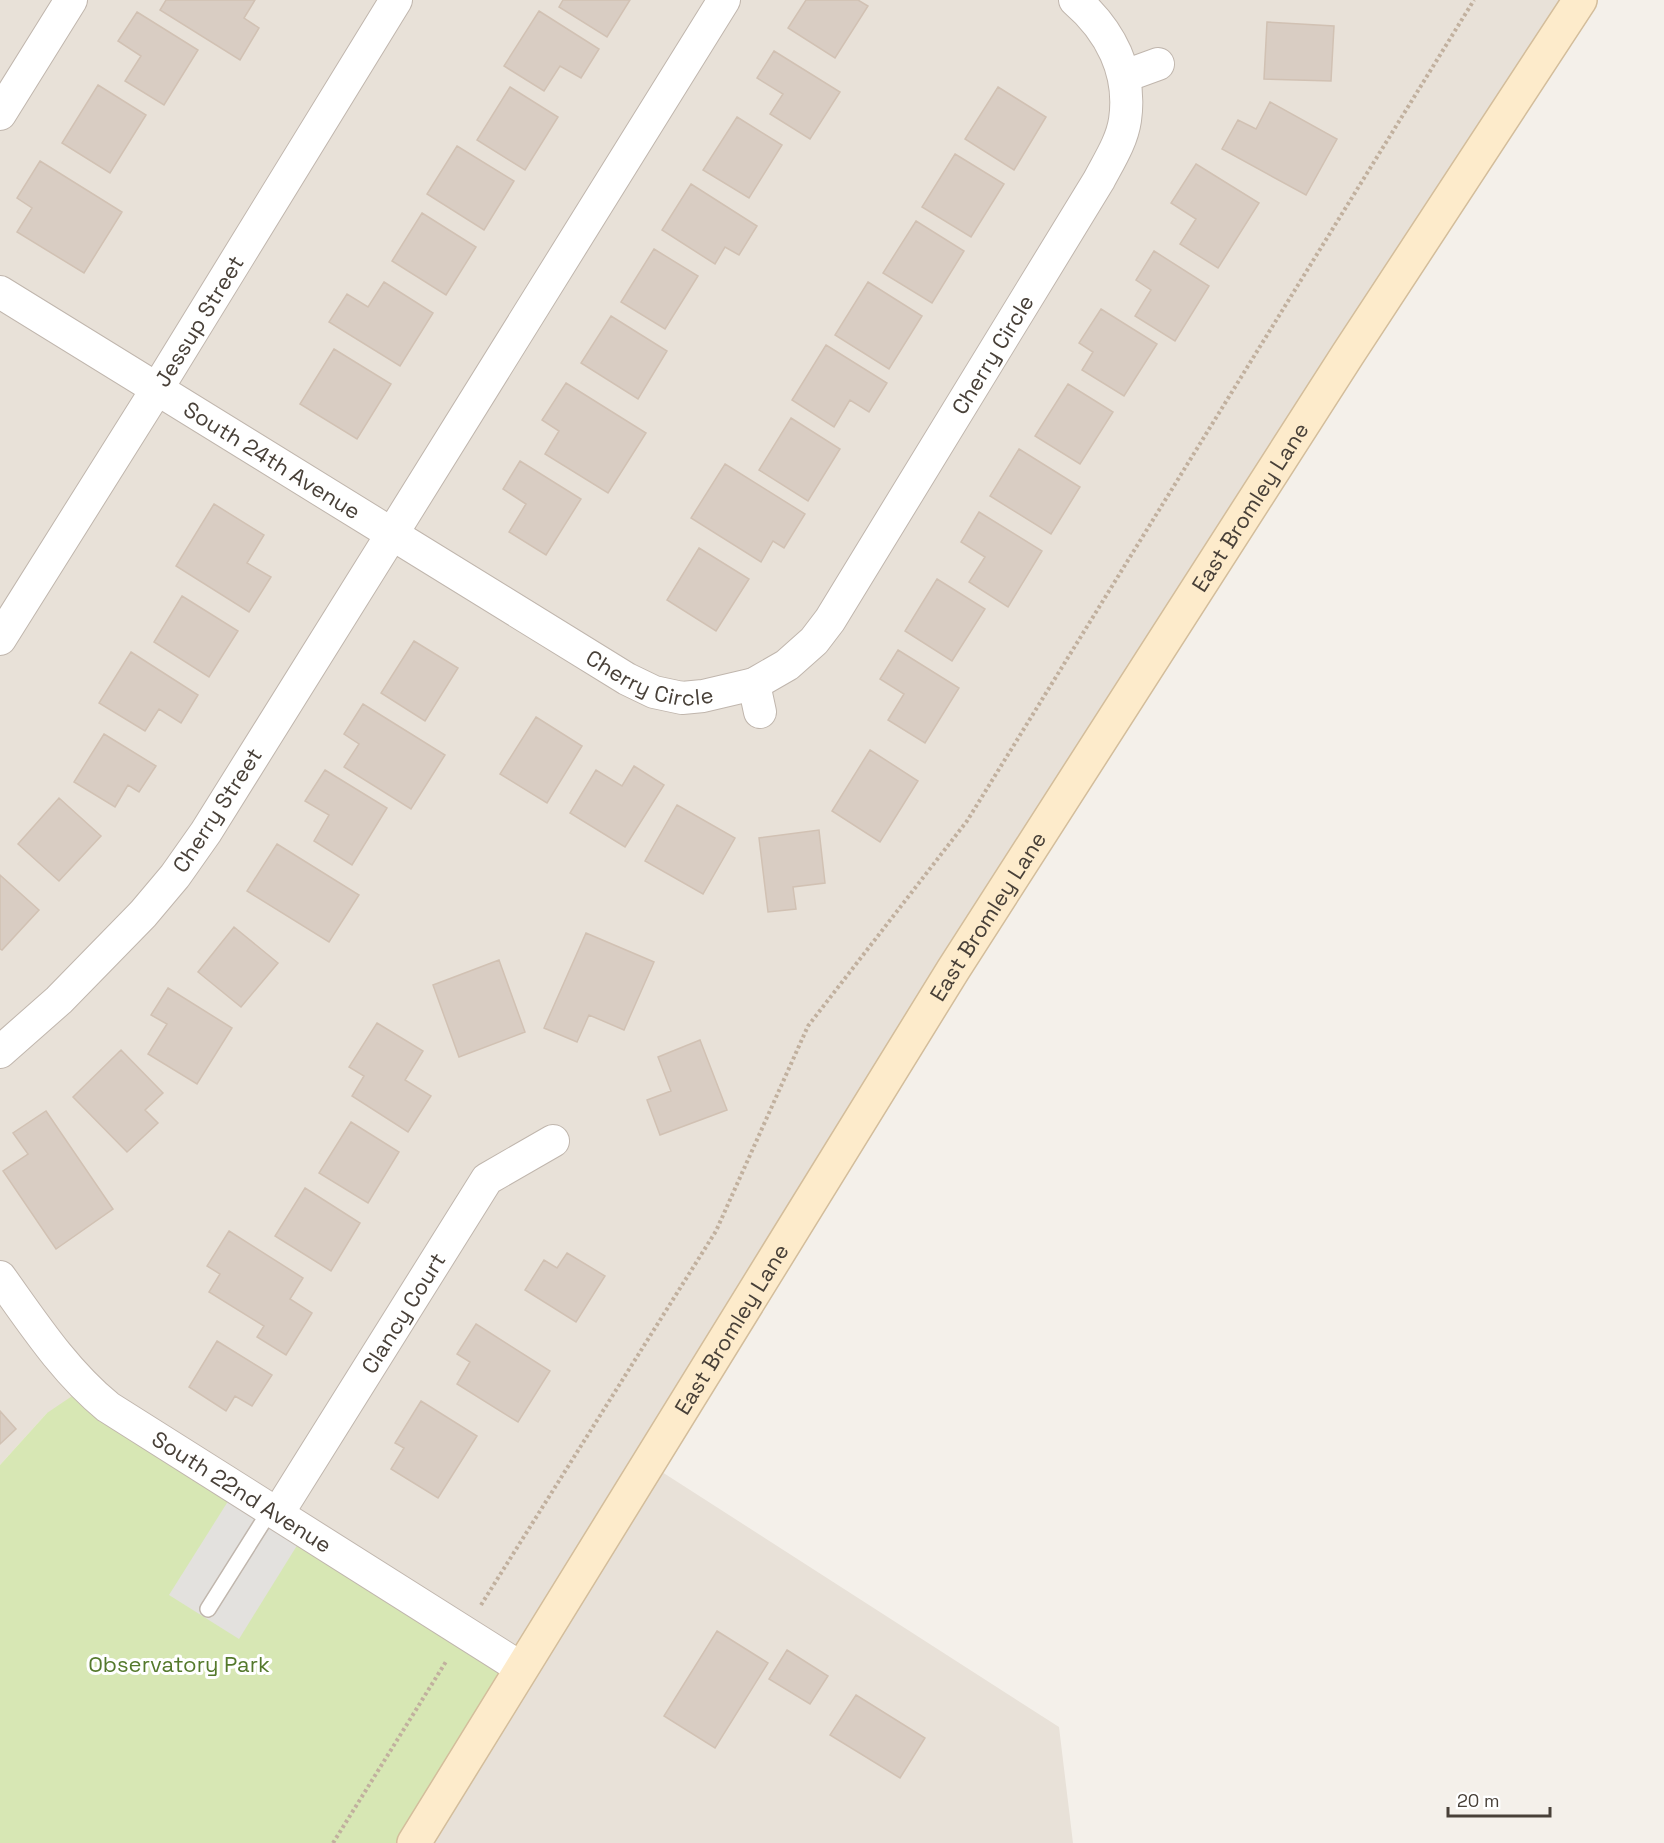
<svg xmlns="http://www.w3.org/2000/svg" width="1664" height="1843" viewBox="0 0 1664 1843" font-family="'Space Grotesk',sans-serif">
<rect width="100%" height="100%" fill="#f4f0ea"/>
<path fill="#e8e1d8" d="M0 0H1580L648 1463 1059 1727 1073 1843H414L47 1413 0 1465Z"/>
<path fill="#d7e7b4" d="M84 1388 521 1668 414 1843H0V1465L47 1413Z"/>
<path fill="#e3e1de" d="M237 1487 306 1531 239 1639 169 1595Z"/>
<path fill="#d9cdc3" stroke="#d1c1b3" stroke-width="1.5" d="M166 0H255L244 18 259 28 240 60 160 10Z
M563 0H630L607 37 559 7Z
M806 0H858L868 6 835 58 788 28Z
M539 11 599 49 581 78 560 66 544 91 504 66Z
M137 12 198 50 164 105 125 81 141 56 118 41Z
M1267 22 1334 26 1331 81 1264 79Z
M774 51 840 92 810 139 770 114 783 94 757 78Z
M98 85 146 115 110 173 62 143Z
M510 87 558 117 525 170 477 140Z
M998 87 1046 117 1014 170 965 139Z
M1270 102 1337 139 1306 195 1222 149 1238 120 1256 129Z
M737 117 782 145 749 198 703 170Z
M457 146 514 181 484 230 427 194Z
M955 154 1004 184 971 237 922 207Z
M40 161 122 212 84 273 17 232 32 208 17 198Z
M1196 164 1259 203 1218 268 1180 244 1196 219 1171 203Z
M691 184 757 226 739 255 725 247 715 264 662 230Z
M422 213 476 247 446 295 392 261Z
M916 221 964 251 932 303 883 273Z
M654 249 698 276 665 329 621 302Z
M1154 251 1209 286 1175 341 1135 316 1151 290 1136 280Z
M384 282 433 313 400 366 329 322 347 294 368 307Z
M868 282 922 316 889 369 835 335Z
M1101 309 1157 344 1124 396 1082 370 1093 352 1079 343Z
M611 316 667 351 638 399 581 363Z
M826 345 887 383 869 412 850 400 834 427 792 400Z
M334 349 391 384 357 439 300 404Z
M566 383 646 433 608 493 545 454 559 431 542 420Z
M1068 384 1113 412 1080 464 1035 436Z
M791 418 840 449 808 501 759 470Z
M1019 449 1080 487 1051 534 990 496Z
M520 461 581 499 546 555 509 532 526 504 503 489Z
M725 464 805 514 784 548 773 541 761 562 691 518Z
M214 504 264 535 247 563 271 577 249 612 176 566Z
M979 512 1042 551 1008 607 969 582 985 557 961 542Z
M699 548 749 579 716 631 667 600Z
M937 579 985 609 952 661 905 631Z
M182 596 238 631 209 677 154 642Z
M414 641 458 668 425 721 381 693Z
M898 650 959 688 925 743 888 720 904 694 880 679Z
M131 652 198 695 181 723 159 709 145 731 99 703Z
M363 704 445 755 411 809 344 767 359 744 344 734Z
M536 717 582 746 547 803 500 774Z
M104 734 156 766 139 792 128 785 115 807 74 782Z
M870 750 918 781 880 842 832 811Z
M634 766 664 785 625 847 570 813 596 770 622 786Z
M325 770 387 808 352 865 314 841 329 815 305 801Z
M59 798 101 836 59 881 18 844Z
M677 805 735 838 703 894 645 861Z
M819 830 825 883 793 887 796 909 768 912 759 838Z
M277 844 359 895 329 942 247 891Z
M0 875 39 910 2 950 0 949Z
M234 927 278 963 241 1007 198 972Z
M586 933 654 962 624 1030 589 1015 577 1042 544 1028Z
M499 960 525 1032 459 1057 433 985Z
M168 988 232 1028 197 1084 148 1054 167 1024 151 1015Z
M377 1023 423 1051 405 1080 431 1096 408 1132 352 1096 364 1076 349 1067Z
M700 1040 727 1110 660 1135 647 1100 671 1091 658 1057Z
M121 1050 163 1093 145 1110 158 1123 127 1152 73 1097Z
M46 1111 113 1209 56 1249 3 1171 28 1154 13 1133Z
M351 1122 399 1152 368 1203 319 1173Z
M305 1188 360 1223 331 1271 275 1236Z
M229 1231 303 1278 290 1299 312 1313 286 1355 257 1337 264 1326 209 1292 220 1274 207 1266Z
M567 1253 605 1276 576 1322 525 1290 544 1260 557 1268Z
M476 1324 550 1371 518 1422 457 1384 470 1362 457 1354Z
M217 1341 272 1375 252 1406 235 1396 226 1411 189 1387Z
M421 1401 477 1436 438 1498 391 1469 404 1448 395 1443Z
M0 1411 16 1429 0 1444Z
M717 1631 768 1663 715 1748 664 1716Z
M787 1650 828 1676 810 1704 769 1679Z
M856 1695 925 1738 900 1778 830 1735Z"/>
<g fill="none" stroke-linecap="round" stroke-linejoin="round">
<defs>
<path id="lane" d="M208 1609 271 1509"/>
<g id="street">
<path id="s1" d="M724 0 392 534 627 679 654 692 682 698 703 696 754 684 787 665 814 641 830 620 1099 180C1109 161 1122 141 1125 120 1132 72 1110 30 1075 0"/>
<path d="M1125 76 1158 64"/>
<path d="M0 114 71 0"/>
<path id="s2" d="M0 292 392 534 206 832 175 876 143 914 59 1000 0 1052"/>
<path id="s3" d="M0 639 157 389 396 0"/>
<path d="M754 684 760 712"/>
<path id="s4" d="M0 1277C33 1323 64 1371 108 1407L521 1668"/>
<path id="s5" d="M278 1513 487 1179 553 1141"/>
</g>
<g id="secondary">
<path id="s6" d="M414 1843 953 970 1348 354 1580 0"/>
</g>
</defs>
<use href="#lane" stroke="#c0b6ad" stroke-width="18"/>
<use href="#street" stroke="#c0b6ad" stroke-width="34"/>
<use href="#secondary" stroke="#d3bd9b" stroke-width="36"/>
<path stroke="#c1b09e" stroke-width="4" stroke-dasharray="3 3" stroke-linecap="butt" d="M481 1605 716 1231 808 1026 967 821 1474 0
M333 1843 447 1660"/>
<use href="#lane" stroke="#fff" stroke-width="15"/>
<use href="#street" stroke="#fff" stroke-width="32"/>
<use href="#secondary" stroke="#fdebcb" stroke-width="33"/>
</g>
<g text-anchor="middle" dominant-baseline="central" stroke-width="6" stroke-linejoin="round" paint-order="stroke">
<g font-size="22" fill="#484038" stroke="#fff">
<text stroke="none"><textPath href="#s3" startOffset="375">Jessup Street</textPath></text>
<text stroke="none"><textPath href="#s1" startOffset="1449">Cherry Circle</textPath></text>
<text stroke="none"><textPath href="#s2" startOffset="320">South 24th Avenue</textPath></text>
<text stroke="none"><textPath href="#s6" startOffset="1576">East Bromley Lane</textPath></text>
<text stroke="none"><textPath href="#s1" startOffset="927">Cherry Circle</textPath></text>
<text transform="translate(217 810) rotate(-57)">Cherry Street</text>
<text stroke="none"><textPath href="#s6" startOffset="1090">East Bromley Lane</textPath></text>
<text stroke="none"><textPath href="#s5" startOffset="236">Clancy Court</textPath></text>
<text stroke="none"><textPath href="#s6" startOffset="604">East Bromley Lane</textPath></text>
<text stroke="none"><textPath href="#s4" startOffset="328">South 22nd Avenue</textPath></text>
</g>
<g font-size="22" fill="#54792c" stroke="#fff">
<text x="179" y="1664">Observatory Park</text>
</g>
</g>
<path d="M1448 1807v9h102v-9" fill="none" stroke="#484038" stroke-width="3"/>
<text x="1457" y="1807" font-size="18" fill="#484038" stroke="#ffffff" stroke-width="4.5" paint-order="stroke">20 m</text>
</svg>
